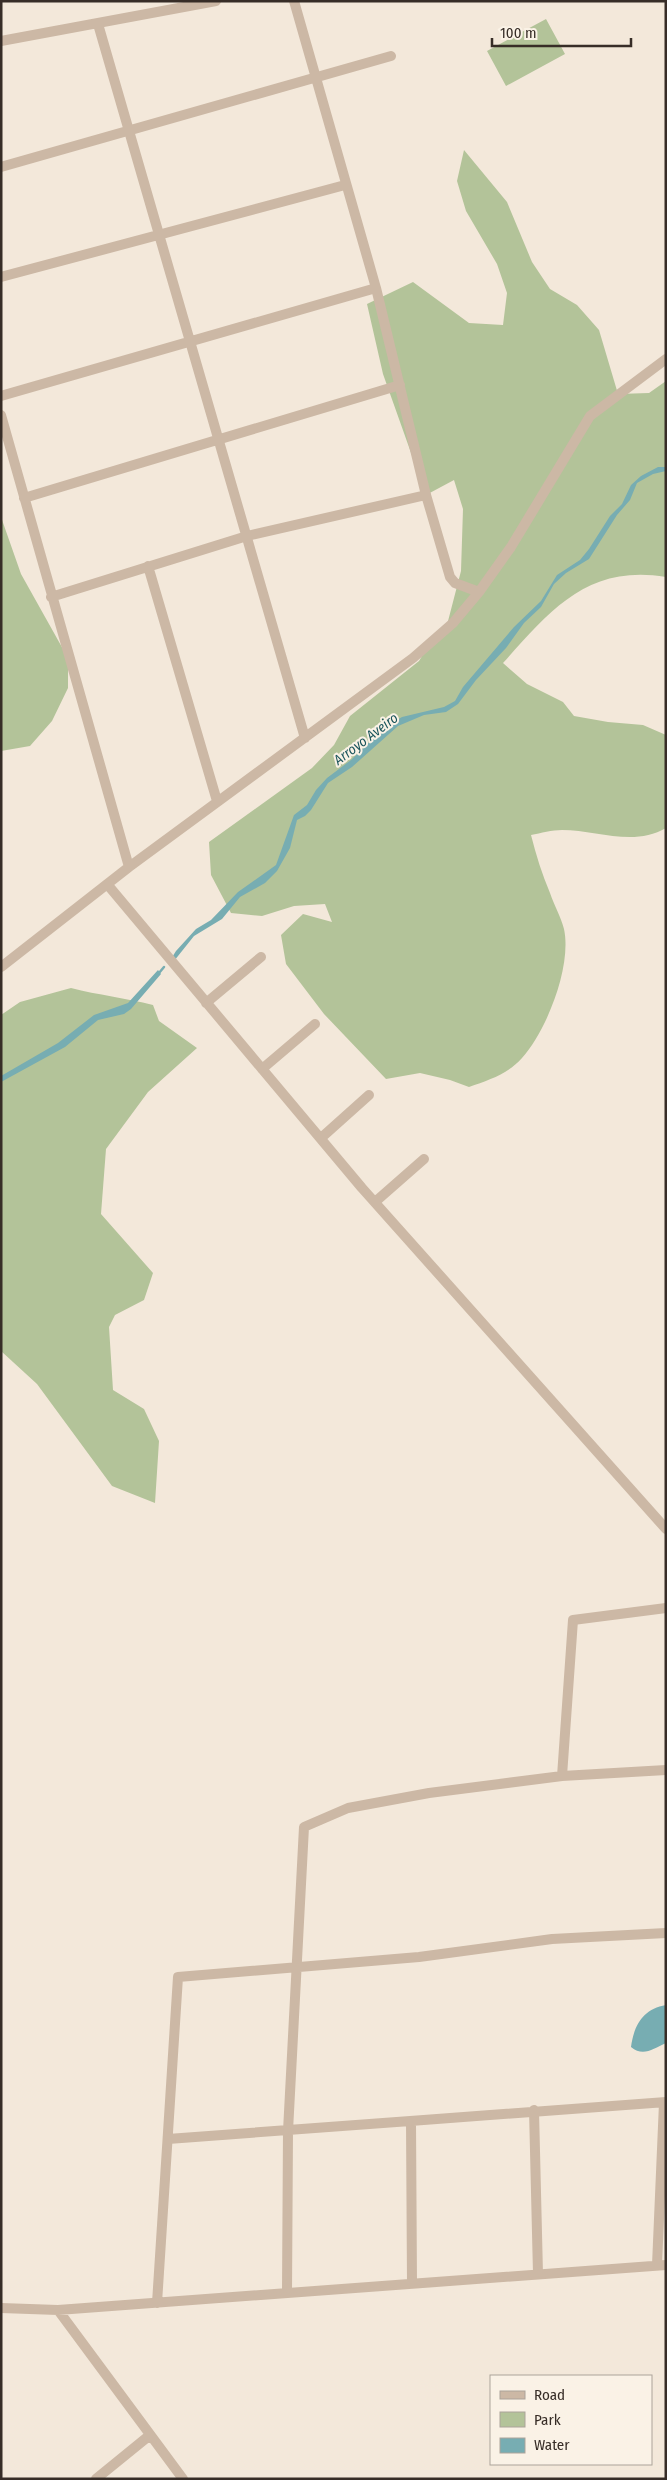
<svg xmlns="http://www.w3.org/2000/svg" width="667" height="2480" viewBox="0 0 667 2480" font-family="'Fira Sans Condensed',sans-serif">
<rect width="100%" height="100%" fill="#f3e8da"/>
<path fill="#b3c399" d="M546 19 565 54 506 86 487 51Z
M464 150 507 202 532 262 550 289 577 305 599 330 618 394 649 393 666 381V577C587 564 550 611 503 663L527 684 563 702 574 716 608 722 643 725 666 735V828C634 847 596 830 562 830 552 830 541 833 531 835 536 855 542 874 550 893 554 905 561 917 564 929 572 966 547 1030 522 1058 508 1074 489 1080 469 1087L450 1080 420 1073 386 1079 324 1014 286 964 281 935 303 914 332 922 325 904 294 906 262 916 231 913 211 875 209 842 312 768 334 745 350 716 419 661 435 635 447 625 461 571 463 509 454 480 426 495 383 374 367 304 413 282 469 323 503 325 507 293 497 264 466 211 457 181Z
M1 517 21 574 68 658V688L52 721 30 746 1 751Z
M71 988C98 995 126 998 153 1005L159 1021 197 1048 148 1092 106 1149 101 1214 153 1273 144 1300 115 1315 109 1327 113 1390 144 1409 159 1441 155 1503 112 1486 37 1384 1 1351V1015L20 1002Z"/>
<path fill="#77adb2" d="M658 467H666V471L653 474 637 483 630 500 617 515 589 559 566 573 554 584 541 607 524 623 506 648 476 680 458 704 446 712 424 715 398 726 352 767 328 783 311 810 305 816 297 820 290 848 277 871 265 883 240 897 222 919 194 936 174 961 171 959 176 951 196 929 211 920 238 892 276 865 294 815 307 805 316 790 327 778 351 760 385 727 402 717 444 707 455 701 463 687 514 627 541 601 557 575 580 560 589 549 610 516 622 504 631 485 641 476Z
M158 970 161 974 131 1009 124 1014 98 1020 65 1047 1 1082V1076L58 1043 94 1015 128 1003Z
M666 2005V2043C653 2049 643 2057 631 2047 634 2025 643 2009 666 2005Z"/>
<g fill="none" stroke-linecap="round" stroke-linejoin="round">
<path stroke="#77adb2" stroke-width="2.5" d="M159 973 164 967"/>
<path stroke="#ccb8a5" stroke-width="10" d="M294 1 376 288 426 495 450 577 455 583 479 592
M98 24 305 738
M1 41 216 1
M1 167 391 56
M1 277 345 185
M1 396 376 288
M1 415 129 867
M24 498 400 385
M148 566 217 801
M51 597 247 536 426 495
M107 884 362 1188 666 1529
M1 967 129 867 413 658 453 623 479 592 511 547 590 416 666 359
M206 1003 261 957
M262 1069 315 1024
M321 1138 369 1095
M375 1202 424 1159
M562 1776 573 1620 666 1608
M534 2110 538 2274
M411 2122 412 2284
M168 2139C334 2128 500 2113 666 2102
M657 2265 664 2103
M287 2293 288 2131 304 1827 348 1808 429 1793 562 1776 666 1770
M157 2303 178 1977 419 1957 552 1939 666 1933
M1 2308 58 2310 666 2265
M58 2310 183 2479
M96 2479 150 2435"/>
</g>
<g text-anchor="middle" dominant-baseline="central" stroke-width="4" stroke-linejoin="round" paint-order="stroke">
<g font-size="14" font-style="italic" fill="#1a545b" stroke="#faf2e6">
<text transform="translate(366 739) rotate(-37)">Arroyo Aveiro</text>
</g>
</g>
<rect width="667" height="2480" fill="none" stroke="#372d27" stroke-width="5"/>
<rect x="490" y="2375" width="162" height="90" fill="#faf2e6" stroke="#aca39a"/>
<rect x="500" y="2391" width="25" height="8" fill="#ccb8a5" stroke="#aca39a"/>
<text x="534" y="2400" font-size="15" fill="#372d27">Road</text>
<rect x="500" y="2412" width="25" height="15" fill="#b3c399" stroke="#aca39a"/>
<text x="534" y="2425" font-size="15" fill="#372d27">Park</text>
<rect x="500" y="2438" width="25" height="15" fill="#77adb2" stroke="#aca39a"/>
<text x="534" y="2450" font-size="15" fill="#372d27">Water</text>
<path d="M492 38v8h139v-8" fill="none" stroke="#372d27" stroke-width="2.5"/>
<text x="500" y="38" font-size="15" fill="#372d27" stroke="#faf2e6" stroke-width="4" paint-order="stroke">100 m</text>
</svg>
